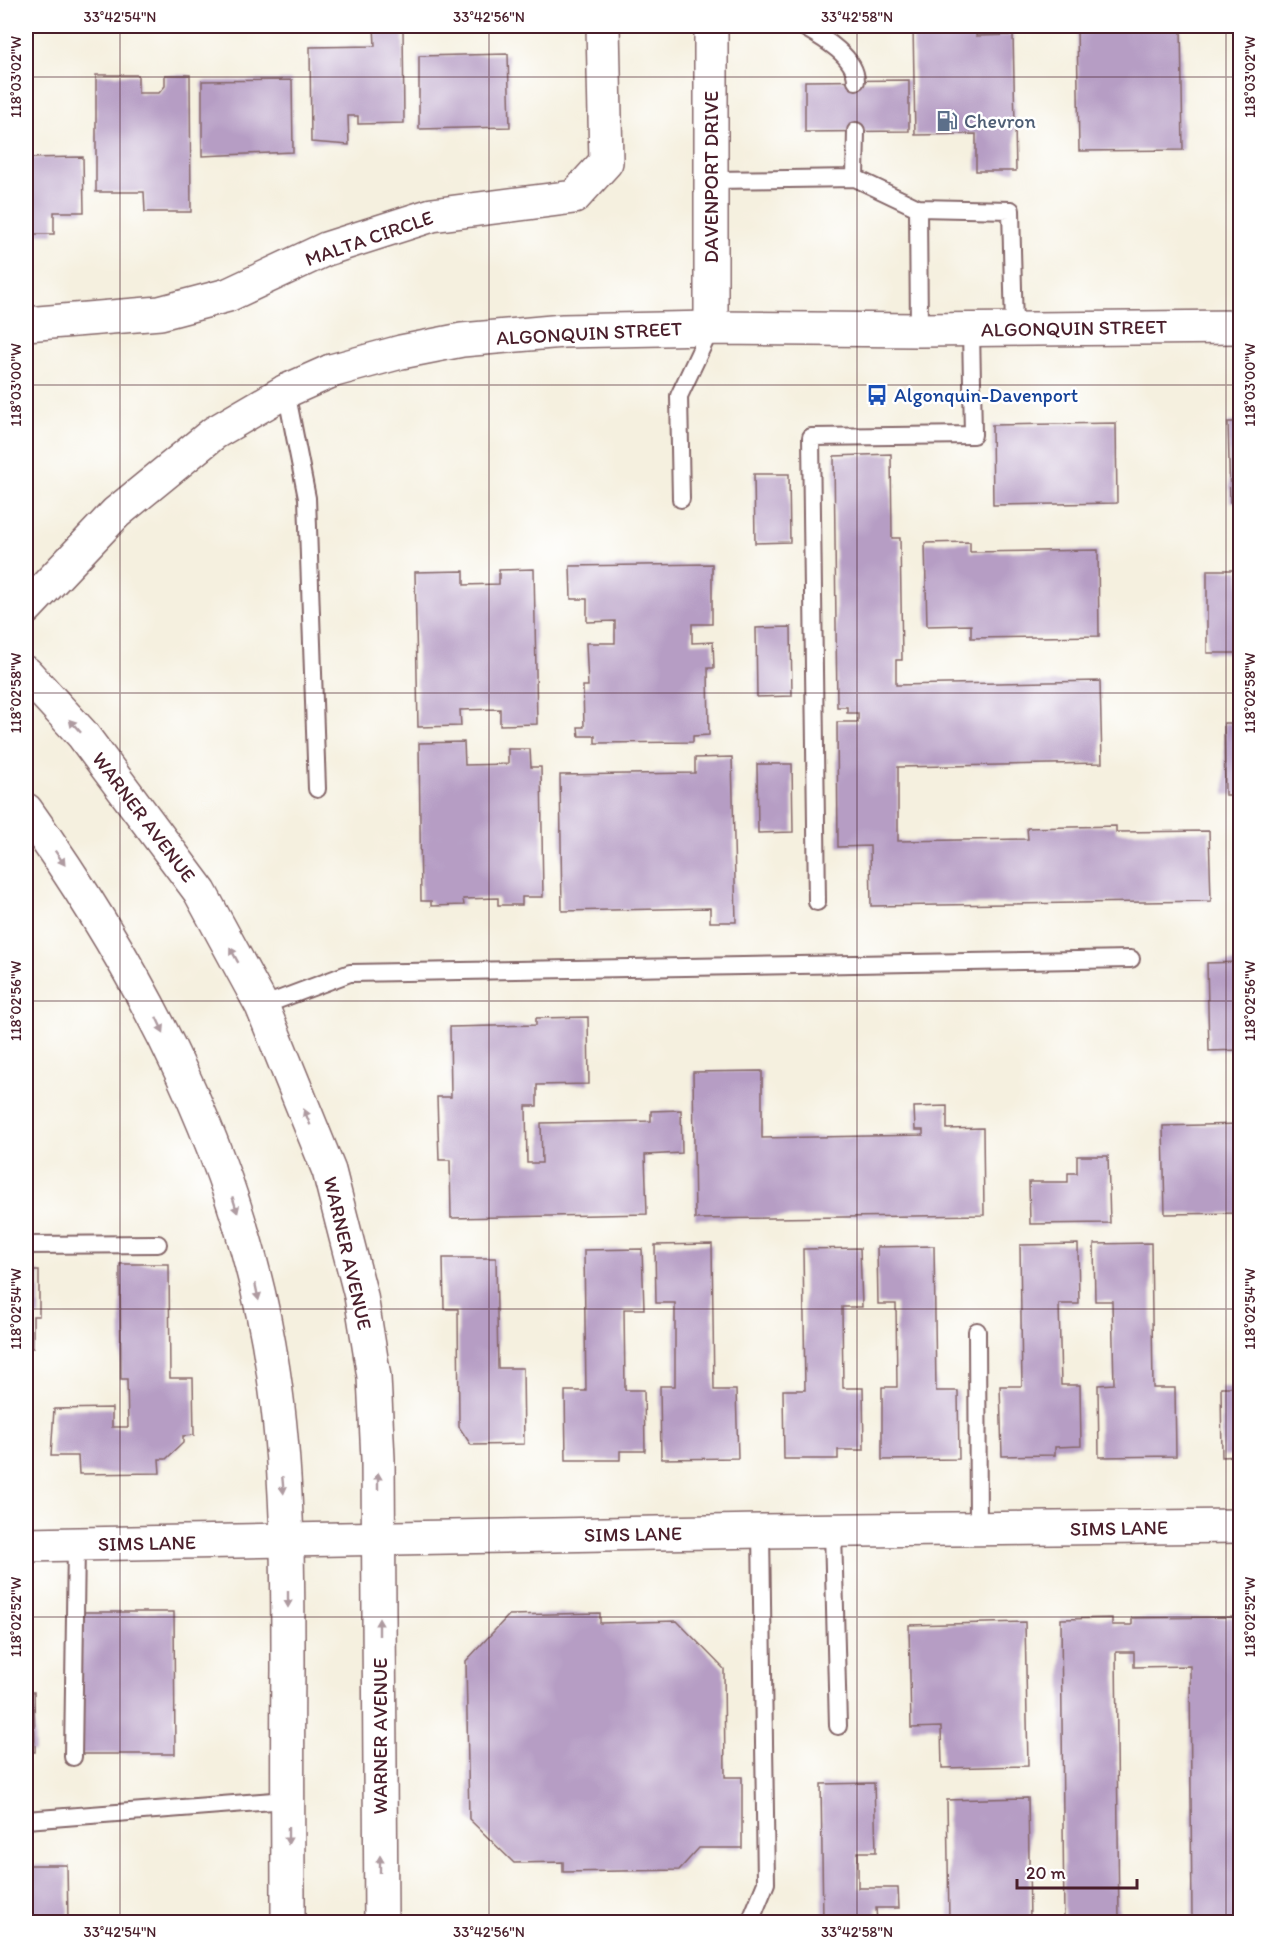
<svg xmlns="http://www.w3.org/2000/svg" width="1266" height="1948" viewBox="0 0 1266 1948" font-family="Itim,sans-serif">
<rect width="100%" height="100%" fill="#fff"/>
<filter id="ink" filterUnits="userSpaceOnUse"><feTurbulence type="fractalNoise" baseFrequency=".0167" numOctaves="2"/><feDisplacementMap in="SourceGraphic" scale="12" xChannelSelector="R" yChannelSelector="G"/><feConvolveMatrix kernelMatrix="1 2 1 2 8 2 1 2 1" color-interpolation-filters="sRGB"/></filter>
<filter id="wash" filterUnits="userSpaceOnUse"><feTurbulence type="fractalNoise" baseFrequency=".008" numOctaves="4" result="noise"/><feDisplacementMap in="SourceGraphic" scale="24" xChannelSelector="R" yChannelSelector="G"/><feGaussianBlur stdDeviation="1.35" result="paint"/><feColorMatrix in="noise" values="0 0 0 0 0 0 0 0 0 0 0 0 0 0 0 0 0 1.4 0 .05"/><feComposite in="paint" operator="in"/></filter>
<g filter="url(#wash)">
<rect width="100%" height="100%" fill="#f5f0df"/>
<g id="blocks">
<path fill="#b69dc4" d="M374 26H403L404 123 358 124V116H348L349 145 311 142 310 47 375 46Z
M913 26H976V36L1013 35 1016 171H976V134L915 135Z
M1077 26H1181L1183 150 1079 151Z
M508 54 510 127 419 129V56Z
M96 75H138V93H159L165 86V75H190L191 212H145L144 192H96Z
M292 80 293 152 202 156V81Z
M909 80V131L805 132V81Z
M83 157 84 212H54V234H26V158Z
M1228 422H1240V502H1230Z
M1116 423 1117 503 993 505 992 425Z
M891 454 892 538H900L902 660H896V685L1100 681 1102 763 898 767V841L1028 839 1027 828 1116 826V832L1209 831 1211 901 871 906 870 846 838 847 837 722H858V713H847V707H837L834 456Z
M754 474H789L790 542 755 543Z
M970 542V552L1098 550 1099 636 971 638V625L927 626 925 543Z
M712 564V624H692V643L713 642 714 668H708L709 735 693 736V742L595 743V736H579L578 727H584L583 686H588L586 643H615V621L587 622V599H571L570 566Z
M534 569 537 724 500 725V709L460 710 461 726 418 727 415 572 464 571V585L499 584V570Z
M1207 570H1240V653H1207Z
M791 627 792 696 757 697 756 628Z
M1224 723H1240V795H1225Z
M464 742 465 765 508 764V749H530L531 767H541L543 897H522V905H498V898L463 899 464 905 431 906V901H421L419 743Z
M732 757 736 922H710V908L562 911 560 775 695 773V758Z
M757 764H792L793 832 758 833Z
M1240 962V1050L1209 1051 1207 963Z
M588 1017 589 1084 537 1085V1106H526L527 1163H542L541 1123 651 1121V1111L681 1110 682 1153 645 1155 647 1214 451 1218 450 1160H439L437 1097H451L450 1027 536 1025V1018Z
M762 1071V1138L923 1135V1130H915L914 1107 947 1106V1129L983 1128 984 1215 695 1219 693 1072Z
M1240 1124V1213L1165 1214 1163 1126Z
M1077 1156H1108L1110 1223 1030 1224 1029 1182H1068V1173H1077Z
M1151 1243 1153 1388H1175L1176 1456 1099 1457 1098 1385 1114 1384 1112 1301H1095L1094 1244Z
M712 1244 714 1390H736L738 1458 661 1459 660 1386H675V1303H656L655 1245Z
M1078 1244 1079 1304H1059L1061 1385H1080L1081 1446 1055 1447V1455L1002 1456 1000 1386H1022L1020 1245Z
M934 1246 936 1391H958L959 1459 882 1460V1387H897L896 1304H878L877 1247Z
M860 1248 862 1307H842L843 1388H863L864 1450H838V1459H784L783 1390H805L803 1249Z
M642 1249 644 1309H624L625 1390H644L645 1451H620V1460H566L565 1391H586L584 1250Z
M443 1258H496L498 1368H523L524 1444 471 1445 459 1427 458 1309H444Z
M120 1264H169L170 1378H193L194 1435 183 1436V1443L166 1459H159L160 1473 79 1474 78 1456H51L54 1409 112 1408V1427H128L127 1379H121Z
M26 1271H39V1316H33V1348H26Z
M1221 1387H1240V1456L1222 1457Z
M75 1612H174L175 1754H76Z
M600 1613V1623L677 1621 724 1669 725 1777H742V1848H699L679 1870 563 1872V1862L514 1863 469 1819 466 1661 509 1615Z
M1240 1617V1922H1192L1190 1666 1134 1667V1652H1116L1119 1922H1064L1061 1619 1112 1618V1625H1132V1618Z
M1025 1622 1028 1766 942 1768 941 1727 911 1728 909 1625Z
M26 1692H34L35 1752H26Z
M874 1783 876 1852H858V1888H898L899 1908H876L877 1922H823L821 1784Z
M1028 1798 1030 1922H938L949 1920 947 1800Z
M26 1865H67L68 1922H26Z"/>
</g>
</g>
<g filter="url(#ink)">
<use href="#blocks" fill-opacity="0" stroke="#86686a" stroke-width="1.5"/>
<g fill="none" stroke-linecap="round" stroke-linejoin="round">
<defs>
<path id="service" d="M802 26C821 37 856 56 856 81
M855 178 856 131
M712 180 855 178 918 208 1011 210 1014 328
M918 208 919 330
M286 391 307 498 317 789
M681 499 679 396 711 328
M817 902 811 437 973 435 971 330
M262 1006 350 973 1131 959
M26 1245 158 1244
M977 1331 978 1530
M833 1531 838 1726
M73 1757 76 1545
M26 1820 287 1800
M750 1922 766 1883 761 1531"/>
<path id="minor" d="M26 324 160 313 228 295 326 249 432 215 574 197 606 162 603 26"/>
<path id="tertiary" d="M711 328V26
M286 391 331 371
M26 1545 761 1531 1240 1526"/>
<path id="secondary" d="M331 371 401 352 462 340 563 331 711 328 919 330 1240 327
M26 608 116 513 214 433 286 391"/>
<path id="primary" d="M26 673 82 734 200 892 262 1006 329 1171 361 1296 374 1377 378 1459 381 1922
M26 810C145 977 243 1165 273 1370 288 1469 288 1570 288 1669 287 1754 288 1838 288 1922"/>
</defs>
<use href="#service" stroke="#86686a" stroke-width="20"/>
<use href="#minor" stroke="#86686a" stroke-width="36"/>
<use href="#tertiary" stroke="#86686a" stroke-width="36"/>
<use href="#secondary" stroke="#86686a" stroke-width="36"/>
<use href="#primary" stroke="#86686a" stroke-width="36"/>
<use href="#service" stroke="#fff" stroke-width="16"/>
<use href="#minor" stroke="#fff" stroke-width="33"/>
<use href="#tertiary" stroke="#fff" stroke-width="33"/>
<use href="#secondary" stroke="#fff" stroke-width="33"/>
<use href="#primary" stroke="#fff" stroke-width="33"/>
</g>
<defs><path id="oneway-solid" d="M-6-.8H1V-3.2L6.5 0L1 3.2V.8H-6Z" transform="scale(1.5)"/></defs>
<g fill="#ae9aa0">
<use href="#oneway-solid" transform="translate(75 726) rotate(-132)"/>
<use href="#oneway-solid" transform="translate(60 858) rotate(55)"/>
<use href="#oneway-solid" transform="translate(234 955) rotate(-119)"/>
<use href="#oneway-solid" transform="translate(160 1025) rotate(65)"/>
<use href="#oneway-solid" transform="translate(307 1117) rotate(-112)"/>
<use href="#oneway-solid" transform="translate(235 1205) rotate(72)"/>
<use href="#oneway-solid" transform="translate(257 1292) rotate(78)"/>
<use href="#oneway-solid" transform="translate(378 1481) rotate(-90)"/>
<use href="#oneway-solid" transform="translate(283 1485) rotate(85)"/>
<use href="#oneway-solid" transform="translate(288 1599) rotate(90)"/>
<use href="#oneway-solid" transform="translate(379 1627) rotate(-90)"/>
<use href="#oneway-solid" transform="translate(288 1836) rotate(90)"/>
<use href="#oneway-solid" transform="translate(380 1864) rotate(-90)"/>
</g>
</g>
<path fill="none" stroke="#4a1f2b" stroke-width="1.5" stroke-opacity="0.45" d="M120 26V1922M489 26V1922M857 26V1922M1226 26V1922M26 77H1240M26 385H1240M26 693H1240M26 1001H1240M26 1309H1240M26 1617H1240"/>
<defs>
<symbol id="fuel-bare" viewBox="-9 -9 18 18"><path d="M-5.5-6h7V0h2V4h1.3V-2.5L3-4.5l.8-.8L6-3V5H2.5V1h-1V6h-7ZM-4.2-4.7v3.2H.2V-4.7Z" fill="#5c6f8a" stroke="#fff" stroke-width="2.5" paint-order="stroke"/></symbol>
<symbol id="bus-bare" viewBox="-9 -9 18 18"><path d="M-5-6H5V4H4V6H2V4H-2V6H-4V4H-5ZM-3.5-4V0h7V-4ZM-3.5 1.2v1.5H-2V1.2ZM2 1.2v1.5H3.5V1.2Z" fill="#1a4fb4" stroke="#fff" stroke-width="2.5" paint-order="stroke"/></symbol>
</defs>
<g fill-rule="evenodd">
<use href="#fuel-bare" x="932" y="106" width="30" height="30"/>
<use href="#bus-bare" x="862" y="380" width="30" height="30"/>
</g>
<g text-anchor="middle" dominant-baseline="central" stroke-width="5" stroke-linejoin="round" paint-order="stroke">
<g font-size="20" fill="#4e5e75" stroke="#fff" text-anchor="start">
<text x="964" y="121">Chevron</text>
</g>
<g font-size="20" fill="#4a1f2b" stroke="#fff">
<text transform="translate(711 177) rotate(-90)">DAVENPORT DRIVE</text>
<text transform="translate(369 238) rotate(-19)">MALTA CIRCLE</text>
<text transform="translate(1074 328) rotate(-1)">ALGONQUIN STREET</text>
<text transform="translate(589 333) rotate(-3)">ALGONQUIN STREET</text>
<text transform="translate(144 817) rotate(53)">WARNER AVENUE</text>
<text transform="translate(348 1253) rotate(77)">WARNER AVENUE</text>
<text transform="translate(1119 1528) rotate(-1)">SIMS LANE</text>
<text transform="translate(633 1534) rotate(-1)">SIMS LANE</text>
<text transform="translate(147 1543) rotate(-1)">SIMS LANE</text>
<text transform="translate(380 1736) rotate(-90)">WARNER AVENUE</text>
</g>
<g font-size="20" fill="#164399" stroke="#fff" text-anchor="start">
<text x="894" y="395">Algonquin-Davenport</text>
</g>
</g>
<rect width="1266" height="1948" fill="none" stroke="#fff" stroke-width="66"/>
<path d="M1017 1879v9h120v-9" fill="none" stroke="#4a1f2b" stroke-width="3"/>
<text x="1026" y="1879" font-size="18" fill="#4a1f2b" stroke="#ffffff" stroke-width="4.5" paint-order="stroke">20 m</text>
<rect x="33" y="33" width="1200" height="1882" fill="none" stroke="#4a1f2b" stroke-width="2"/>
<g font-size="15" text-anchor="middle" fill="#4a1f2b">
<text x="120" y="22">33°42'54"N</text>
<text x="489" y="22">33°42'56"N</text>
<text x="857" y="22">33°42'58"N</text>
<text transform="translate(1250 77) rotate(-90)" y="5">118°03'02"W</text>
<text transform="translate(16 77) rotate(-90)" y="5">118°03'02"W</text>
<text transform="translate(16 385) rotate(-90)" y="5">118°03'00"W</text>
<text transform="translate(1250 385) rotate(-90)" y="5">118°03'00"W</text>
<text transform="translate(16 693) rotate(-90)" y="5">118°02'58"W</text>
<text transform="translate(1250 693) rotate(-90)" y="5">118°02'58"W</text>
<text transform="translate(1250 1001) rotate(-90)" y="5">118°02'56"W</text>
<text transform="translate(16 1001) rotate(-90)" y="5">118°02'56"W</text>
<text transform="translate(1250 1309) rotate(-90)" y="5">118°02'54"W</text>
<text transform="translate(16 1309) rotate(-90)" y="5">118°02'54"W</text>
<text transform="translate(1250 1617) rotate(-90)" y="5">118°02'52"W</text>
<text transform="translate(16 1617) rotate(-90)" y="5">118°02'52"W</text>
<text x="120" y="1937">33°42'54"N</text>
<text x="489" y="1937">33°42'56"N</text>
<text x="857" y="1937">33°42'58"N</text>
</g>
</svg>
